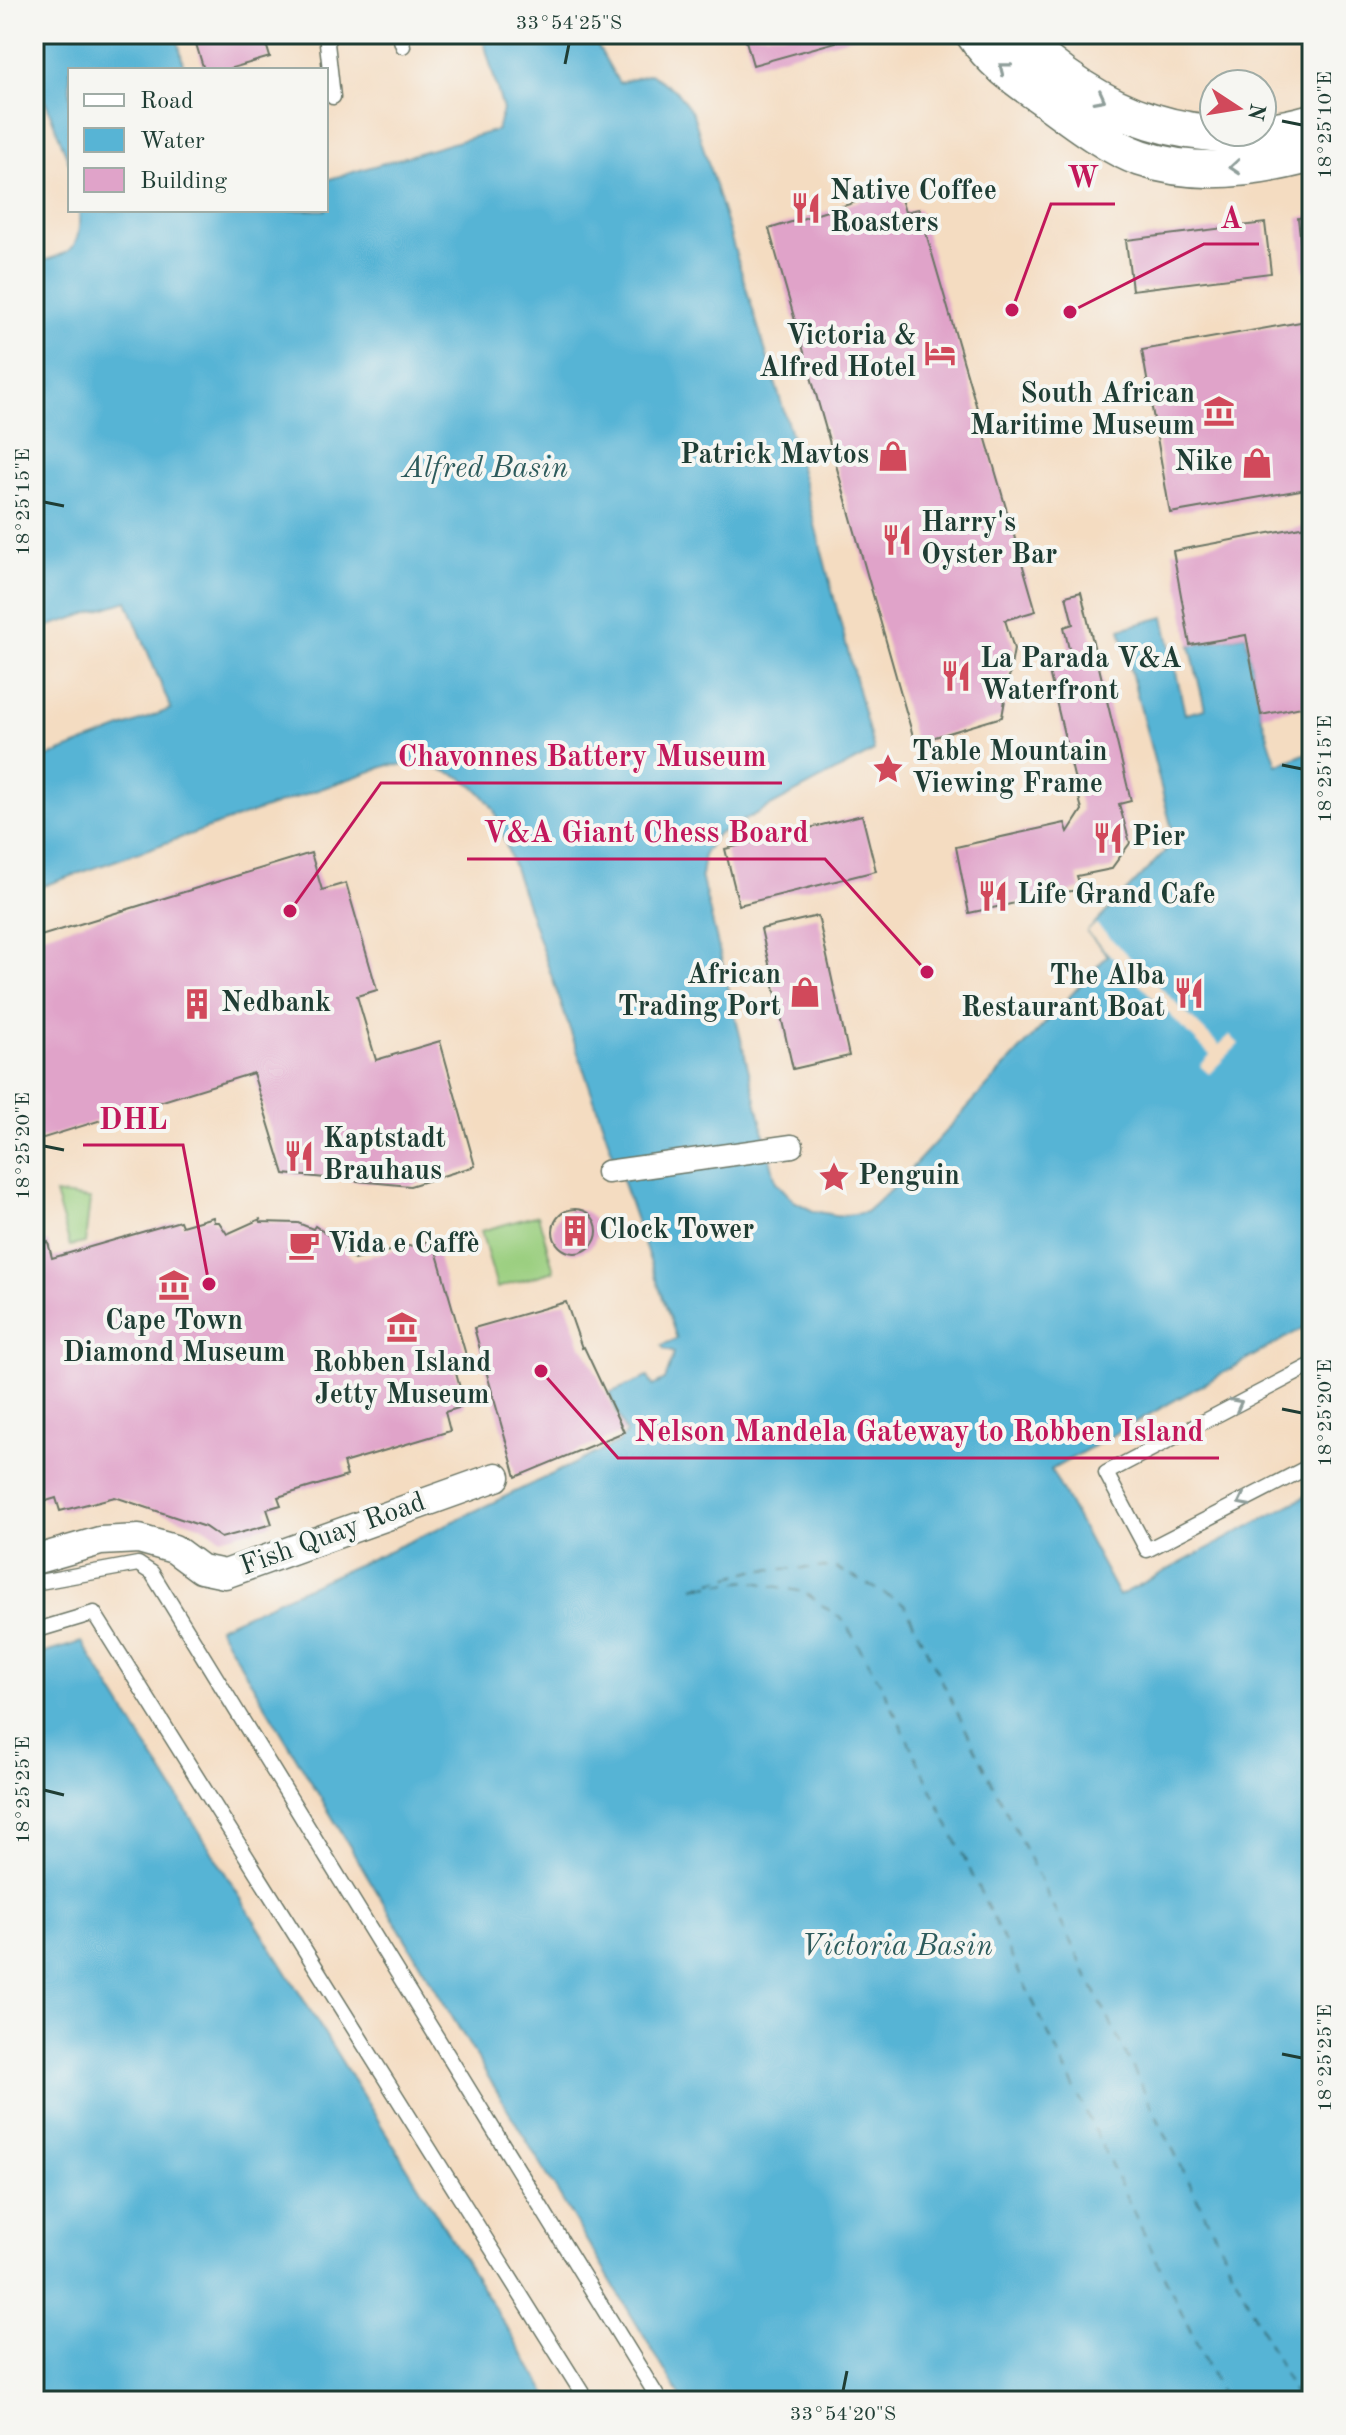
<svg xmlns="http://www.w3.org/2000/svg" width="1346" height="2435" viewBox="0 0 1346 2435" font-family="'Old Standard TT',serif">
<rect width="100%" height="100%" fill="#f6f6f2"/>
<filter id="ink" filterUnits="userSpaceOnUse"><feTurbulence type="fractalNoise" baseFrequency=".0125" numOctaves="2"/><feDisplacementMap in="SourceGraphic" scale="16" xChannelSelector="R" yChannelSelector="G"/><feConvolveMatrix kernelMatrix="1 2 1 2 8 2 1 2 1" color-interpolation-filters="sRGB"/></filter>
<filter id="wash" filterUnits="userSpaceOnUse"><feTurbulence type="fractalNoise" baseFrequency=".006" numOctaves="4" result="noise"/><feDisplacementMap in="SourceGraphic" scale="32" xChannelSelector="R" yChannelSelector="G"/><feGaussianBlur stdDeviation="1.8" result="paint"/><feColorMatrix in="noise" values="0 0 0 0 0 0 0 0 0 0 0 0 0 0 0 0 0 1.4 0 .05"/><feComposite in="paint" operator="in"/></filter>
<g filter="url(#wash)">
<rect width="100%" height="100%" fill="#f4dcc1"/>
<path fill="#9bcf80" stroke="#5d865a" stroke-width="2" d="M55 1194 90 1199 85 1243 70 1246Z
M538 1215 554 1271 497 1288 481 1231Z"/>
<path fill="#57b4d5" stroke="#3b7884" stroke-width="2" d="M34 34H177L184 70H70V165L34 71Z
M474 34H591L619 83 650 74 676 91 693 114 793 441 874 751 716 835 704 854 701 876 776 1182 794 1201 813 1211 841 1216 866 1212 896 1185 1108 955 1087 932 1175 841 1120 629 1164 617 1185 714 1205 709 1190 645 1246 635 1261 715 1277 765 1312 751V1323L1051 1470 1119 1596 1312 1493V2401H683L218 1627 422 1536 618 1443 626 1433 609 1393 648 1377 653 1386 665 1380 674 1353 664 1349 662 1345 677 1339 494 810C467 768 435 766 389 765L34 889V762L171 709 127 601 34 631V264C71 252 81 252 79 210H326V180L497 130 503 110 482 35Z
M82 1642 552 2401H34V1656Z"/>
<path fill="#f4dcc1" d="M1096 924 1219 1045 1230 1035 1239 1044 1209 1074 1200 1066 1210 1055 1087 932Z"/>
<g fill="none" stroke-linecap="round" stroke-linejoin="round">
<path stroke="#2d5b5c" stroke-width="2" stroke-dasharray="10 8" stroke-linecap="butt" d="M701 1586 749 1581 804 1592 844 1621 881 1684 1224 2401
M694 1587 754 1570 835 1567 904 1604 1297 2401"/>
</g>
<g id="blocks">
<path fill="#e0a3c9" d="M193 34H263L270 57 225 70H204Z
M744 34H860L861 35 753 65Z
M898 189 905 212 919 209 1036 611 1005 620 1014 649 1002 717 915 743 769 229Z
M1312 216V270L1304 271 1298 218Z
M1265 223 1271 273 1132 290 1126 240Z
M1312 320V488L1170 513 1142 350Z
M1312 525V705L1261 715 1246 635 1190 645 1173 551Z
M1081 592 1131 801 1119 804 1130 843 1111 869 1077 876 1081 889 969 913 956 847 1065 823 1068 832 1082 810 1046 659 1064 655 1065 660 1071 658 1064 627 1073 624 1066 596Z
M862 815 876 871 739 905 725 849Z
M311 853 322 890 346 883 377 990 357 996 376 1060 440 1041 475 1166 410 1186 284 1174 253 1073 34 1141V938Z
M818 916 849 1056 793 1069 761 929Z
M553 1231a22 22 0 1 1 44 0a22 22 0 1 1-44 0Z
M213 1217 214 1222H219L227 1234 260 1219 261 1222 298 1223 313 1229 315 1226 332 1238 354 1260 433 1240 468 1362 454 1366 465 1406 445 1412 450 1431 343 1463 347 1476 278 1497 281 1505 267 1509 272 1524 221 1538 205 1527 115 1497 60 1511 56 1498 43 1502 34 1470V1245L48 1242 52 1258 180 1221 182 1226Z
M566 1302 582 1348 584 1347 624 1432 516 1477 474 1328Z"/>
</g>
</g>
<g filter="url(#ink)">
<use href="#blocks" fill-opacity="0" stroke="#6a7565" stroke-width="2"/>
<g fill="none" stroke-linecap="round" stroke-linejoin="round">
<defs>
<path id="service" d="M326 34 333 97
M399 34 403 46
M1312 1365 1106 1473 1147 1550 1312 1465
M34 1583 138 1564 152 1573 660 2401
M34 1631 94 1613 587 2401"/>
<path id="pedestrian" d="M607 1172 792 1146"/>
<path id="minor" d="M34 1560 100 1541 139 1539 174 1549 201 1569 225 1574 496 1477"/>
<path id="tertiary" d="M974 34C993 63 1019 80 1047 100 1074 120 1109 147 1141 158 1196 177 1258 169 1312 154
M1015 34C1097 116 1197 155 1312 122"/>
</defs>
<use href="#service" stroke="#6a7565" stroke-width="17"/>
<use href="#pedestrian" stroke="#6a7565" stroke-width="25"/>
<use href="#minor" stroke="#6a7565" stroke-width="31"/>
<use href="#tertiary" stroke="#6a7565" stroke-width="39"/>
<use href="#service" stroke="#fff" stroke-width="14"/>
<use href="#pedestrian" stroke="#fff" stroke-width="22"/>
<use href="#minor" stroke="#fff" stroke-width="28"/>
<use href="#tertiary" stroke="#fff" stroke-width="36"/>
</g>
<defs><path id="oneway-chevron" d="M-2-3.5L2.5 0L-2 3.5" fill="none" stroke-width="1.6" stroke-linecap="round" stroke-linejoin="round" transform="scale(2)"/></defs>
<g stroke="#8f9e9a">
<use href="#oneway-chevron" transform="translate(1004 68) rotate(-142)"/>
<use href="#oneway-chevron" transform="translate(1100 98) rotate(28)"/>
<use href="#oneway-chevron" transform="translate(1235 167) rotate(176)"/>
<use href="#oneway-chevron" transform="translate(1237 1404) rotate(-28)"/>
<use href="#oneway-chevron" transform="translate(1243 1501) rotate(153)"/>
</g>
</g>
<path fill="none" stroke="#1f3d34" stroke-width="3" d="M565 64 569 44M1282 121 1302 125M44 502 64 506M1282 765 1302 769M44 1146 64 1150M1282 1409 1302 1413M44 1790 64 1795M1282 2054 1302 2058M843 2391 847 2371"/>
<defs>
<symbol id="restaurant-bare" viewBox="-9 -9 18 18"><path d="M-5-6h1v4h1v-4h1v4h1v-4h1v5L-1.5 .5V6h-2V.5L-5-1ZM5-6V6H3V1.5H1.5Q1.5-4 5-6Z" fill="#d1495b" stroke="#f6f6f2" stroke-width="2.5" paint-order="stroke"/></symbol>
<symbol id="hotel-bare" viewBox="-9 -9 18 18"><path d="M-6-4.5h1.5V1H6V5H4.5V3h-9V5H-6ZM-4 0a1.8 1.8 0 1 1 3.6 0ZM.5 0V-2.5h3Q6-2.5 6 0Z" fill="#d1495b" stroke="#f6f6f2" stroke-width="2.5" paint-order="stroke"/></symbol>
<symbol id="museum-bare" viewBox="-9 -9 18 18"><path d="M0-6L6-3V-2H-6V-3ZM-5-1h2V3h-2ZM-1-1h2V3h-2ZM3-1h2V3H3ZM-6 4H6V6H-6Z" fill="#d1495b" stroke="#f6f6f2" stroke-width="2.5" paint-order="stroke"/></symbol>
<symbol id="shop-bare" viewBox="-9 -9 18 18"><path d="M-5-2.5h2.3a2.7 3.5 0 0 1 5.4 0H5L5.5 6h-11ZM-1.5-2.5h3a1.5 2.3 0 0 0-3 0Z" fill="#d1495b" stroke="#f6f6f2" stroke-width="2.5" paint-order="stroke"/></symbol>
<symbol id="sight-bare" viewBox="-9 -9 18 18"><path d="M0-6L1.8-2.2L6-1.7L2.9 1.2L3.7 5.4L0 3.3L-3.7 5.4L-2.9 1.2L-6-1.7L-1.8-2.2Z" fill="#d1495b" stroke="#f6f6f2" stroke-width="2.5" paint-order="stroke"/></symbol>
<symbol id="building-bare" viewBox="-9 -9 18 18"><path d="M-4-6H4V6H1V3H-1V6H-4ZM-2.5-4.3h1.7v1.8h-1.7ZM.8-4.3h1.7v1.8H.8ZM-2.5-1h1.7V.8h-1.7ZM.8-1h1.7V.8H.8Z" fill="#d1495b" stroke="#f6f6f2" stroke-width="2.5" paint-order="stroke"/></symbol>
<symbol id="cafe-bare" viewBox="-9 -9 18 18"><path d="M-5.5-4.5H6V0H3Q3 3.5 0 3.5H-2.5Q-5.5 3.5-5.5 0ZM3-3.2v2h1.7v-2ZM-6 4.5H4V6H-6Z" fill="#d1495b" stroke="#f6f6f2" stroke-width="2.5" paint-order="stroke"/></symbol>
</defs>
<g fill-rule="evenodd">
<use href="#restaurant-bare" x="784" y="186" width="44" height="44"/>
<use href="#hotel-bare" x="918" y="331" width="44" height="44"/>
<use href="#museum-bare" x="1197" y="389" width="44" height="44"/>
<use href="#shop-bare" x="871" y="434" width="44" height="44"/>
<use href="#shop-bare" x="1235" y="441" width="44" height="44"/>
<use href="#restaurant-bare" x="875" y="518" width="44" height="44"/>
<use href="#restaurant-bare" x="934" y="654" width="44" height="44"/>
<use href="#sight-bare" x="866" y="747" width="44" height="44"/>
<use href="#restaurant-bare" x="1086" y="816" width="44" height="44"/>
<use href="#restaurant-bare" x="971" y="874" width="44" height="44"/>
<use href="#shop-bare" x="783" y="970" width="44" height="44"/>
<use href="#restaurant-bare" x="1167" y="971" width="44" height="44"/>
<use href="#building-bare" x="175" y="982" width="44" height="44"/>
<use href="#restaurant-bare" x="277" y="1134" width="44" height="44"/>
<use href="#sight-bare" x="812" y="1155" width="44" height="44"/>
<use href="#building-bare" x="553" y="1209" width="44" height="44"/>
<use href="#cafe-bare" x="282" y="1223" width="44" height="44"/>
<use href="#museum-bare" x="152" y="1263" width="44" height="44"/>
<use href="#museum-bare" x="380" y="1305" width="44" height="44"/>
</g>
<g text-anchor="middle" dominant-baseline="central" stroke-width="8" stroke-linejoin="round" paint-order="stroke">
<g font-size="28" font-weight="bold" fill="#1f3d34" stroke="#f6f6f2" text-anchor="start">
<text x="830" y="192">Native Coffee<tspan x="830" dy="32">Roasters</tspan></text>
<text x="916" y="337" text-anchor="end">Victoria &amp;<tspan x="916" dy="32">Alfred Hotel</tspan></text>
<text x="1195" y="395" text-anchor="end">South African<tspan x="1195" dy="32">Maritime Museum</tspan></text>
<text x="869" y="456" text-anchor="end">Patrick Mavtos</text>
<text x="1233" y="463" text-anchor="end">Nike</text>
<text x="921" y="524">Harry's<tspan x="921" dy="32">Oyster Bar</tspan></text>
<text x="980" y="660">La Parada V&amp;A<tspan x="980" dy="32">Waterfront</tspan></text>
<text x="912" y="753">Table Mountain<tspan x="912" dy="32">Viewing Frame</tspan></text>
<text x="1132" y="838">Pier</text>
<text x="1017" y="896">Life Grand Cafe</text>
<text x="781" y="976" text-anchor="end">African<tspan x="781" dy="32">Trading Port</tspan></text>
<text x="1165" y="977" text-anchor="end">The Alba<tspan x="1165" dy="32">Restaurant Boat</tspan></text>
<text x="221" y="1004">Nedbank</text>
<text x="323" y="1140">Kaptstadt<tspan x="323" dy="32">Brauhaus</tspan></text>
<text x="858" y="1177">Penguin</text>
<text x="599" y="1231">Clock Tower</text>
<text x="328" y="1245">Vida e Caffè</text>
<text x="174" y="1322" text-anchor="middle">Cape Town<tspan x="174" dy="32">Diamond Museum</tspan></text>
<text x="402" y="1364" text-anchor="middle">Robben Island<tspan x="402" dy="32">Jetty Museum</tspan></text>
</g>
<g font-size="28" fill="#1f3d34" stroke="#f6f6f2">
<text transform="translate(333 1535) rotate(-20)">Fish Quay Road</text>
</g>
<g font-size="30" font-style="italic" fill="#2d5b5c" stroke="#f6f6f2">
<text x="485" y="469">Alfred Basin</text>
<text x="897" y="1947">Victoria Basin</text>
</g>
</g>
<path fill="none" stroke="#c2185b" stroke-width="3" d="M1012 310L1051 204H1115M1070 312L1204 244H1259M290 911L381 783H782M927 972L825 859H467M209 1284L183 1145H83M541 1371L618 1458H1219"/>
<g fill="#c2185b" stroke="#f6f6f2" stroke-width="3">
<circle cx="1012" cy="310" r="8"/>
<circle cx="1070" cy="312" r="8"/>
<circle cx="290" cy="911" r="8"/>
<circle cx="927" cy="972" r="8"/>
<circle cx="209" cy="1284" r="8"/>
<circle cx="541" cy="1371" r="8"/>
</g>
<g font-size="30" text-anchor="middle" font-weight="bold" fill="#c2185b" stroke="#f6f6f2" stroke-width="8" stroke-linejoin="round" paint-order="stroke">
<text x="1083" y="187">W</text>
<text x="1231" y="228">A</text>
<text x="582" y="766">Chavonnes Battery Museum</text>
<text x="646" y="842">V&amp;A Giant Chess Board</text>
<text x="133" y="1129">DHL</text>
<text x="919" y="1441">Nelson Mandela Gateway to Robben Island</text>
</g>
<rect width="1346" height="2435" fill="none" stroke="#f6f6f2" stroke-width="88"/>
<rect x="68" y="68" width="260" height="144" fill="#f6f6f2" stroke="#a0aca6" stroke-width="2"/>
<rect x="84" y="94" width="40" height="12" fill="#ffffff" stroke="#a0aca6" stroke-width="2"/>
<text x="140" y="108" font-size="24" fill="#1f3d34">Road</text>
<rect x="84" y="128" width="40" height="24" fill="#57b4d5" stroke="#a0aca6" stroke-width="2"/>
<text x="140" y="148" font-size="24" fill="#1f3d34">Water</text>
<rect x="84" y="168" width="40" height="24" fill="#e0a3c9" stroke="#a0aca6" stroke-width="2"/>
<text x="140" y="188" font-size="24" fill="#1f3d34">Building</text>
<g transform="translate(1238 108) rotate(102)"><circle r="38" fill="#f6f6f2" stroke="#a0aca6" stroke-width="2"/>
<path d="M0-6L14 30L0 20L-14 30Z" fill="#d1495b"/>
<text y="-12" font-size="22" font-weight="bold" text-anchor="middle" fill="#1f3d34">N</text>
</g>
<rect x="44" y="44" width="1258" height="2347" fill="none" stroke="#1f3d34" stroke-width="3"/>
<g font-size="20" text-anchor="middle" fill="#1f3d34">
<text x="569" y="29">33°54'25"S</text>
<text transform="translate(1324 125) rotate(-90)" y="7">18°25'10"E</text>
<text transform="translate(22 502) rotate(-90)" y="7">18°25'15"E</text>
<text transform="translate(1324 769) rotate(-90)" y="7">18°25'15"E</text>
<text transform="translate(22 1146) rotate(-90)" y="7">18°25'20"E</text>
<text transform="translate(1324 1413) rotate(-90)" y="7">18°25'20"E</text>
<text transform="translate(22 1790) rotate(-90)" y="7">18°25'25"E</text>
<text transform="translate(1324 2058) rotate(-90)" y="7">18°25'25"E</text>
<text x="843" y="2420">33°54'20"S</text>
</g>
</svg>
